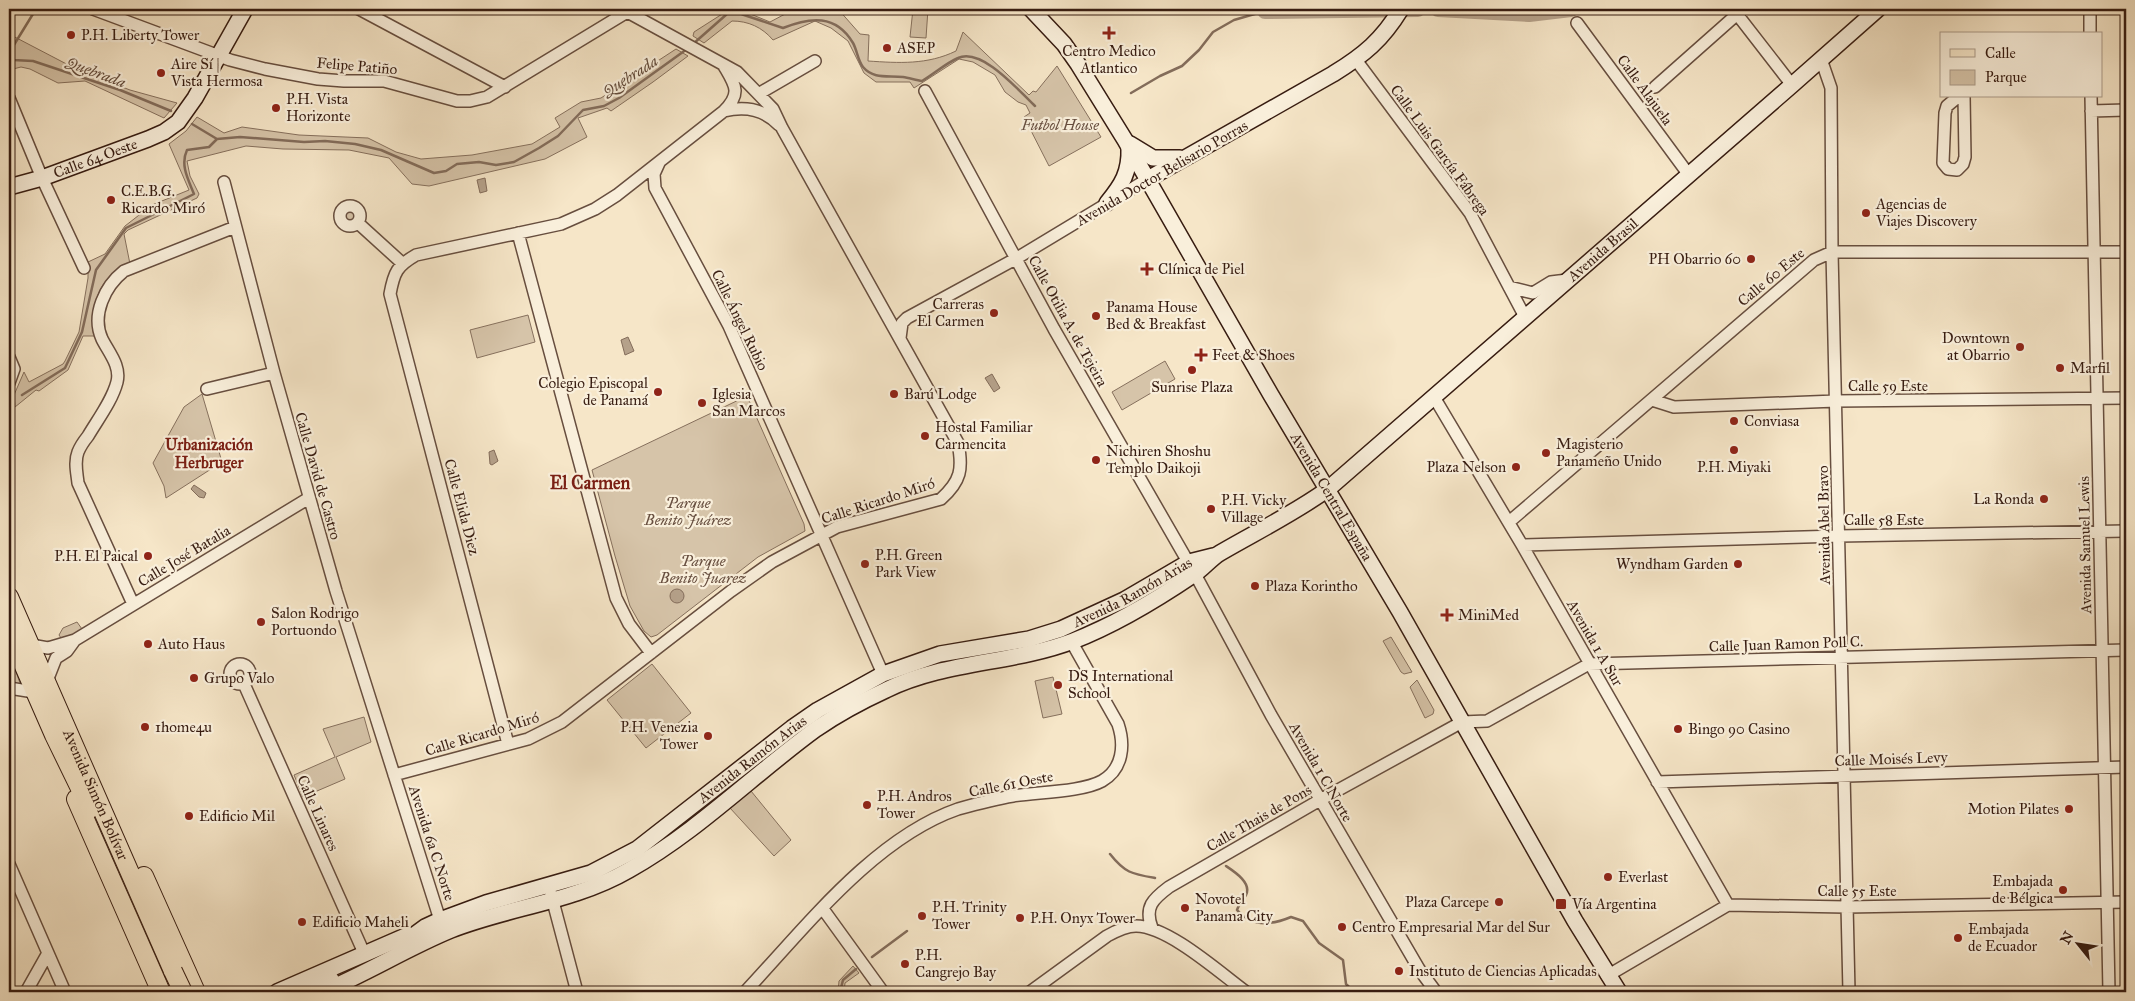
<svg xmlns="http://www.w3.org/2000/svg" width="2135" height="1001" viewBox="0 0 2135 1001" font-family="'IM FELL Great Primer',serif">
<rect width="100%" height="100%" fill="#f6e6c8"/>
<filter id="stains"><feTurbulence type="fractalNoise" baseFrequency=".004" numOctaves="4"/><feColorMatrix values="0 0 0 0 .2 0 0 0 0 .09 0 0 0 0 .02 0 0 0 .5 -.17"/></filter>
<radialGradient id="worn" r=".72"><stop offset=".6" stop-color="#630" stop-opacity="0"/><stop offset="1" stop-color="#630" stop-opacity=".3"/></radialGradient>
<path fill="#d6c4a9" stroke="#86705d" d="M730 9H743L748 13 770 22 787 13 807 14 808 9H838L860 34 869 35 868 61C899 63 927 65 956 51L963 32 1029 95 1033 91 1036 92 1057 66 1101 137 1049 166 1024 117 1030 113 1026 105 1018 102 1005 92 995 75 973 62 959 59 914 88 910 82H876L864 73 848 41 831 28 815 21 773 40C762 27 748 21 732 21L704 43 693 36 694 32Z
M913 9H928L926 38 910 37Z
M9 34 78 70 130 90 177 103 164 118 85 81 58 83 30 69 21 67 9 70Z
M676 49 688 56 653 82 611 111 607 108 578 118 587 137 545 159 429 186 412 184 389 158 349 150 283 149 246 146 187 161 190 176 199 194 197 198 128 230 124 234 130 264C96 280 92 301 96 336H83L68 370 39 391 36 390 15 407 14 395 24 372 29 382 63 364 65 361 79 332 88 278V262L105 254 125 226 152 205 189 190 169 144 186 131 197 117 224 133 242 127 299 135 368 138 396 152 421 159 472 155 532 144 560 127 555 118 581 102 601 98Z
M342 216a7 7 0 1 1 14 0a7 7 0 1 1-14 0Z
M528 315 535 342 477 358 470 330Z
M1165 361 1175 379 1122 410 1112 392Z
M202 394 222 462 166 498 164 486 153 463 184 407Z
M747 396 804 524 805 531 758 557 657 635 651 637 644 631 630 606 615 556 592 470Z
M77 622 82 629 67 638H61L59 635 63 628Z
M1391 637 1412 672 1404 674 1401 672 1383 641Z
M652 664 691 713 646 748 607 700Z
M12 666H14L21 686 9 684V669Z
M1053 677 1062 714 1043 718 1035 681Z
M1417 680 1434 710 1433 714 1425 718 1410 687Z
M364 717 371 742 336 757 345 779 303 797 294 775 335 757 323 729Z
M751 791 791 840 774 856 730 808Z
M853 966 859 973 845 983 844 992H838L839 981Z"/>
<path fill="#b5a18a" stroke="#836c5a" d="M485 178 487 191 480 193 477 180Z
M628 337 634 351 625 355 621 340Z
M992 374 1000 388 994 392 985 378Z
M494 450 498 461 492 465 490 464 489 452Z
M194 485 206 493 204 498 199 497 191 489Z
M670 596a7 7 0 1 1 14 0a7 7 0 1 1-14 0Z"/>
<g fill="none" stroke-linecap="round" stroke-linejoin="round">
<path stroke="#836c5a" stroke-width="2.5" d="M693 44 727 14H741L783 28C810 17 836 14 853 43 857 50 858 61 863 67 874 80 889 75 903 77 909 78 916 80 922 81 934 74 946 63 958 58 982 47 1019 91 1035 106
M9 53 36 9
M9 55 13 60 33 61 120 90 171 111
M1131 93 1160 76 1182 66 1199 50 1213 32 1234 20 1265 11 1263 9
M192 124 217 139 240 137 304 142 325 141 355 144 381 150 434 173 446 171 457 164 479 162 496 165 514 162 539 148 558 136 583 110 604 106 619 98 687 49
M22 395 65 368 82 332 96 270 126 228 194 194C188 179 180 165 187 150L209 147 217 139
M1110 854C1125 873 1132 874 1155 878
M1226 866C1235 872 1252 883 1246 895 1243 900 1239 904 1237 910 1251 927 1272 925 1291 917L1303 921 1319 943 1343 960 1346 984 1354 992
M872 957 907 931
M840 992 843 980 856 969"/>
<path stroke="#b5a18a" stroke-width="16" d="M1438 9 1529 14 1571 9
M1265 11 1418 9"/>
<defs>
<path id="street" d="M93 9 230 60 265 69 318 79 344 81H384L457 101H470L487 97 632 9
M359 9 505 87
M1733 9 1792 85
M2090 9V34
M1577 23 1689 175
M1821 59 1831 88 1832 252 1849 992
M1356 60 1470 213 1525 317
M1655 87 1743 9
M925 91 1054 329 1195 574 1271 715 1419 969 1436 992
M760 93 815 61
M1959 96 1947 106 1945 113 1943 163 1948 169 1957 170 1963 164 1965 157 1964 96
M2091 96 2109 992
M9 98 42 178 84 268
M724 111C745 106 764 109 779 125
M2091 111 2126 110
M659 163 654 174 655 188 729 326 883 674
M224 182 274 373 336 591 440 920
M340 216a10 10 0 1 1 20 0a10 10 0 1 1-20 0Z
M358 223 402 263
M518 233 616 598 629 624 651 653
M1509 287 1533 293 1551 282 1567 280
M900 338 902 323 907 318 1017 258 1148 179
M9 357 14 369 9 383
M207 389 274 373
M1434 397 1522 545 1728 905
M1652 400 1674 407 1836 401 2126 398
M1509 522 1814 260 1832 252H2126
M1522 545 1839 536 2126 531
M133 604 78 483C77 473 74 462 78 452 80 447 84 441 88 436 98 419 112 401 117 382 121 366 109 353 102 339 91 315 105 286 124 271L235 227
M31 645 48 648 75 640 309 498
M230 674a10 10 0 1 1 20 0a10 10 0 1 1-20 0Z
M47 681 56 658 67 651 75 640
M244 684 364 953
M9 688 34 692
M508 744 390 294C394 272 397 266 416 255L561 224 595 209 617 195 724 111C742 93 735 85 724 66
M394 775 528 739 562 722 731 591 772 562 837 527 941 499C961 481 963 469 958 443L782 128 773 109 737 72 622 9
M1657 782 2126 767
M9 864 65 992
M551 894 577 992
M823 909 883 992
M1152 928C1144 907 1153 899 1169 887L1320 800 1462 722 1487 721 1589 664 2126 650
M1607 976 1728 905 1846 907 2126 902
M26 992 48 953
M745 992C805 928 874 838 958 809 976 804 994 799 1013 796 1037 792 1082 792 1102 781 1123 769 1125 745 1118 724L1071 641
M1030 992 1107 936C1116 931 1126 926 1136 926 1168 926 1220 973 1246 992"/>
<g id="secondary">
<path id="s1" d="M1031 9 1064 44 1078 64 1125 140 1271 395 1400 612 1575 921 1619 992"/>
<path d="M1130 144 1153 158H1180"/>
<path d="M1148 179 1333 74C1364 55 1382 40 1401 9"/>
<path id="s2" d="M9 187 42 178 148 139 164 132 178 122 195 98 245 9"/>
<path d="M1107 203C1122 185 1130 172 1129 148"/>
<path id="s3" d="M399 946 425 927 440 920 486 903 591 873 637 849 792 728 818 710 883 674 940 654 1029 639 1061 629 1124 600 1189 562 1213 556"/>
<path d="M277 992 408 935"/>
<path d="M302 992 331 979"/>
<path id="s4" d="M322 992C366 974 407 948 451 930 509 907 574 902 629 870 697 832 753 775 816 729 838 714 862 701 886 690 945 661 1012 664 1073 641 1112 626 1159 598 1193 575 1203 569 1210 559 1220 553 1256 532 1293 514 1328 489L1792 85 1878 9"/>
</g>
<g id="primary">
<path id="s5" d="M9 597 173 971"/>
<path d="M9 632 54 735 90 809"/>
<path d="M76 799 161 992"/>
<path d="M144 876 196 992"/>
</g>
</defs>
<use href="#street" stroke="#674e3f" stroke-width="14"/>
<use href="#secondary" stroke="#371c11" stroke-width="18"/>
<use href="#primary" stroke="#371c11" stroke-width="20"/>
<use href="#street" stroke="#f9efdb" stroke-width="11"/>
<use href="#secondary" stroke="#f9efdb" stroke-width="15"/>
<use href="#primary" stroke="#f6e6c8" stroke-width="18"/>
<defs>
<path id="primary-bridge" d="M173 971 183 992"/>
</defs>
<use href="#primary-bridge" stroke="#371c11" stroke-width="20" stroke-linecap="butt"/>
<use href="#primary-bridge" stroke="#f6e6c8" stroke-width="18"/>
</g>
<g fill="#8f2418" stroke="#f9efdb" stroke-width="2">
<path d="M1106.5 25.5h5v5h5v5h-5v5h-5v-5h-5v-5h5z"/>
<circle cx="71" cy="35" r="5"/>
<circle cx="887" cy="48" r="5"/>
<circle cx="161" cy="73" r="5"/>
<circle cx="276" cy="108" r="5"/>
<circle cx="111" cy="200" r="5"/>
<circle cx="1866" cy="213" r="5"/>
<circle cx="1751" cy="259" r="5"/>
<path d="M1144.5 261.5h5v5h5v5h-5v5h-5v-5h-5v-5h5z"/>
<circle cx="994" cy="313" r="5"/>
<circle cx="1096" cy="316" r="5"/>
<circle cx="2020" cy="347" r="5"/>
<path d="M1198.5 347.5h5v5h5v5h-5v5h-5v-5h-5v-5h5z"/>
<circle cx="2060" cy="368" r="5"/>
<circle cx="1192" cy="370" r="5"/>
<circle cx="658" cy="392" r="5"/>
<circle cx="894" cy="394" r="5"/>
<circle cx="702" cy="403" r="5"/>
<circle cx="1734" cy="421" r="5"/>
<circle cx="925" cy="436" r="5"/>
<circle cx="1734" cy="450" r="5"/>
<circle cx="1546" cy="453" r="5"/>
<circle cx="1096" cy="460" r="5"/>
<circle cx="1516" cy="467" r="5"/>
<circle cx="2044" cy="499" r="5"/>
<circle cx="1211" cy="509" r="5"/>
<circle cx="148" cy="556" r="5"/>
<circle cx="865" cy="564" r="5"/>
<circle cx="1738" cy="564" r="5"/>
<circle cx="1255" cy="586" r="5"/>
<path d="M1444.5 607.5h5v5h5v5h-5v5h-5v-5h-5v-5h5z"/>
<circle cx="261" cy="622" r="5"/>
<circle cx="148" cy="644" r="5"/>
<circle cx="194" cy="678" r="5"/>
<circle cx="1058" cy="685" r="5"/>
<circle cx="145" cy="727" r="5"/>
<circle cx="1678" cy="729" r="5"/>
<circle cx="708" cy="736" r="5"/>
<circle cx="867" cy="805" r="5"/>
<circle cx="2069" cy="809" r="5"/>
<circle cx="189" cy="816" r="5"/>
<circle cx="1608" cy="877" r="5"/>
<circle cx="2063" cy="890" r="5"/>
<circle cx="1499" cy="902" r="5"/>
<rect x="1555" y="898" width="12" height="12" rx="2.5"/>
<circle cx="1185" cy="908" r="5"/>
<circle cx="922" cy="916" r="5"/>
<circle cx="1020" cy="918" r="5"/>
<circle cx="302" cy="922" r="5"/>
<circle cx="1342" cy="927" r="5"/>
<circle cx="1958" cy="938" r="5"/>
<circle cx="905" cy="964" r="5"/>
<circle cx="1399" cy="971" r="5"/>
</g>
<g text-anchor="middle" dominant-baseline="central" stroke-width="4.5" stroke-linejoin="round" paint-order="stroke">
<g font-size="15" fill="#371c11" stroke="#f9efdb" text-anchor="start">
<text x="81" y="35">P.H. Liberty Tower</text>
<text x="897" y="48">ASEP</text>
<text x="1109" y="51" text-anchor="middle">Centro Medico<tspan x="1109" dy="17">Atlantico</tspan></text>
<text x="171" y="64">Aire Sí |<tspan x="171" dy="17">Vista Hermosa</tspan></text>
<text x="286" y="99">P.H. Vista<tspan x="286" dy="17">Horizonte</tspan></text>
<text x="121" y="191">C.E.B.G.<tspan x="121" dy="17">Ricardo Miró</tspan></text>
<text x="1876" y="204">Agencias de<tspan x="1876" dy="17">Viajes Discovery</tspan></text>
<text x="1741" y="259" text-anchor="end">PH Obarrio 60</text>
<text x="1158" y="269">Clínica de Piel</text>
<text x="984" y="304" text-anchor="end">Carreras<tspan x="984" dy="17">El Carmen</tspan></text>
<text x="1106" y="307">Panama House<tspan x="1106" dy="17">Bed &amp; Breakfast</tspan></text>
<text x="2010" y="338" text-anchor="end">Downtown<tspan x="2010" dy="17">at Obarrio</tspan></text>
<text x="1212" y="355">Feet &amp; Shoes</text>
<text x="2070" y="368">Marfil</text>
<text x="648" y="383" text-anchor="end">Colegio Episcopal<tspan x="648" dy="17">de Panamá</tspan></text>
<text x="1192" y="387" text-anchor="middle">Sunrise Plaza</text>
<text x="712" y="394">Iglesia<tspan x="712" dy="17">San Marcos</tspan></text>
<text x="904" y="394">Barú Lodge</text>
<text x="1744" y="421">Conviasa</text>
<text x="935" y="427">Hostal Familiar<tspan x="935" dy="17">Carmencita</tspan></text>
<text x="1556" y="444">Magisterio<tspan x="1556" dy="17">Panameño Unido</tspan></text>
<text x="1106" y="451">Nichiren Shoshu<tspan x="1106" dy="17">Templo Daikoji</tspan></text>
<text x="1506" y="467" text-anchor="end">Plaza Nelson</text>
<text x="1734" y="467" text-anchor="middle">P.H. Miyaki</text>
<text x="2034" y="499" text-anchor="end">La Ronda</text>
<text x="1221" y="500">P.H. Vicky<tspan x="1221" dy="17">Village</tspan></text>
<text x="875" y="555">P.H. Green<tspan x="875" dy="17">Park View</tspan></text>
<text x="138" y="556" text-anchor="end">P.H. El Paical</text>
<text x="1728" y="564" text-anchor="end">Wyndham Garden</text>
<text x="1265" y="586">Plaza Korintho</text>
<text x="271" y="613">Salon Rodrigo<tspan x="271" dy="17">Portuondo</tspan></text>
<text x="1458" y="615">MiniMed</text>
<text x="158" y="644">Auto Haus</text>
<text x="1068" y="676">DS International<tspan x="1068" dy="17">School</tspan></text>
<text x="204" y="678">Grupo Valo</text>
<text x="155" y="727">1home4u</text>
<text x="698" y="727" text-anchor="end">P.H. Venezia<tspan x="698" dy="17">Tower</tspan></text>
<text x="1688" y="729">Bingo 90 Casino</text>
<text x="877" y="796">P.H. Andros<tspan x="877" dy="17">Tower</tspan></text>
<text x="2059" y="809" text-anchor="end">Motion Pilates</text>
<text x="199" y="816">Edificio Mil</text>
<text x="1618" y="877">Everlast</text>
<text x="2053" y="881" text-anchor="end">Embajada<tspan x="2053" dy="17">de Bélgica</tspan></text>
<text x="1195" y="899">Novotel<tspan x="1195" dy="17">Panama City</tspan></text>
<text x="1489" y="902" text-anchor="end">Plaza Carcepe</text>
<text x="1572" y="904">Vía Argentina</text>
<text x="932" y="907">P.H. Trinity<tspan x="932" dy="17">Tower</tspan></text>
<text x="1030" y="918">P.H. Onyx Tower</text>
<text x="312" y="922">Edificio Maheli</text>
<text x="1352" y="927">Centro Empresarial Mar del Sur</text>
<text x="1968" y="929">Embajada<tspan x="1968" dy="17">de Ecuador</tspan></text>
<text x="915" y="955">P.H.<tspan x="915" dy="17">Cangrejo Bay</tspan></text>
<text x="1409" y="971">Instituto de Ciencias Aplicadas</text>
</g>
<g font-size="15" fill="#371c11" stroke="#f9efdb">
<text transform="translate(357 66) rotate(5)">Felipe Patiño</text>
<text transform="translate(1645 90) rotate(54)">Calle Alajuela</text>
<text transform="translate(1440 150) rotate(54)">Calle Luis García Fábrega</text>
<text stroke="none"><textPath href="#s2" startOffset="91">Calle 64 Oeste</textPath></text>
<text transform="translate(1162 173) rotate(-30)">Avenida Doctor Belisario Porras</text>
<text stroke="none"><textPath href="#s4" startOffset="1502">Avenida Brasil</textPath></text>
<text transform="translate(1771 277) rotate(-40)">Calle 60 Este</text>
<text transform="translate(740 320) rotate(64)">Calle Ángel Rubio</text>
<text transform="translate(1068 321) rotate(61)">Calle Otilia A. de Tejeira</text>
<text x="1888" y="386">Calle 59 Este</text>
<text transform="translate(318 476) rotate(74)">Calle David de Castro</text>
<text stroke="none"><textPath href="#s1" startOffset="574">Avenida Central España</textPath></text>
<text transform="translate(878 501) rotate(-18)">Calle Ricardo Miró</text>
<text transform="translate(462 507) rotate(75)">Calle Elida Diez</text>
<text x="1884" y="520">Calle 58 Este</text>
<text transform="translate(1824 525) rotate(-91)">Avenida Abel Bravo</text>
<text transform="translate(2085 545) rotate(-91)">Avenida Samuel Lewis</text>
<text transform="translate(184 556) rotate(-31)">Calle José Batalia</text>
<text stroke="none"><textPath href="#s3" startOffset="826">Avenida Ramón Arias</textPath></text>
<text transform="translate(1595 643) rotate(60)">Avenida 1 A Sur</text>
<text transform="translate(1786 644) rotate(-2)">Calle Juan Ramon Poll C.</text>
<text transform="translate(482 734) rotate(-17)">Calle Ricardo Miró</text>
<text transform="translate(1891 759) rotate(-2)">Calle Moisés Levy</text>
<text stroke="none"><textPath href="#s3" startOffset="405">Avenida Ramón Arias</textPath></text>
<text transform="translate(1321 772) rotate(60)">Avenida 1 C Norte</text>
<text transform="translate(1011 784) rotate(-11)">Calle 61 Oeste</text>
<text stroke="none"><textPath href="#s5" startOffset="216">Avenida Simón Bolívar</textPath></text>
<text transform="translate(318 813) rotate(66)">Calle Linares</text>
<text transform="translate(1259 818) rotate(-30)">Calle Thais de Pons</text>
<text transform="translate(432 843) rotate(72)">Avenida 6a C Norte</text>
<text x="1857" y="891">Calle 55 Este</text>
</g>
<g font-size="15" font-style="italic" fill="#674e3f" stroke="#f9efdb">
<text x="1060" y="125">Futbol House</text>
<text x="688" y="503">Parque<tspan x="688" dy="17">Benito Juárez</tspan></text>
<text x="703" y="561">Parque<tspan x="703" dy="17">Benito Juarez</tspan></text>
</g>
<g font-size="16" font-style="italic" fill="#634b3b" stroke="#f9efdb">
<text transform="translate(96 72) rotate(20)">Quebrada</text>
<text transform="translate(630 76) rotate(-33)">Quebrada</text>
</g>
<g font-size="16" font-weight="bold" fill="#7a1f14" stroke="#f9efdb">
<text x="209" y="444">Urbanización<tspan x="209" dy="18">Herbruger</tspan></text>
</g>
<g font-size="18" font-weight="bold" fill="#7a1f14" stroke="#f9efdb">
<text x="590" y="483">El Carmen</text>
</g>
</g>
<rect width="2135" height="1001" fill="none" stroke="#f6e6c8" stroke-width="30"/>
<rect x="10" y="10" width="2115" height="981" fill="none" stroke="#371c11" stroke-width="2.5"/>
<rect x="15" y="15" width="2105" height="971" fill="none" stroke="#371c11"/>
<rect x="1940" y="32" width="162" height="65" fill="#f9efdb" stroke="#ab9b8a"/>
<rect x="1950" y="49" width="25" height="8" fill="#f6e6c8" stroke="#ab9b8a"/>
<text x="1985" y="58" font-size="15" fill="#371c11">Calle</text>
<rect x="1950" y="70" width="25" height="15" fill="#d6c4a9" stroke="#ab9b8a"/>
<text x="1985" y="82" font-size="15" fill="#371c11">Parque</text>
<g transform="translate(2078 944) rotate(300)" stroke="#f9efdb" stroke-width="4" paint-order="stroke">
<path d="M0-4L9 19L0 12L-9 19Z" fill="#371c11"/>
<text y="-8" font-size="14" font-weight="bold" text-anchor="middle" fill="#371c11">N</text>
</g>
<rect width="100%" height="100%" filter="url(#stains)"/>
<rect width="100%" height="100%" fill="url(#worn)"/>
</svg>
